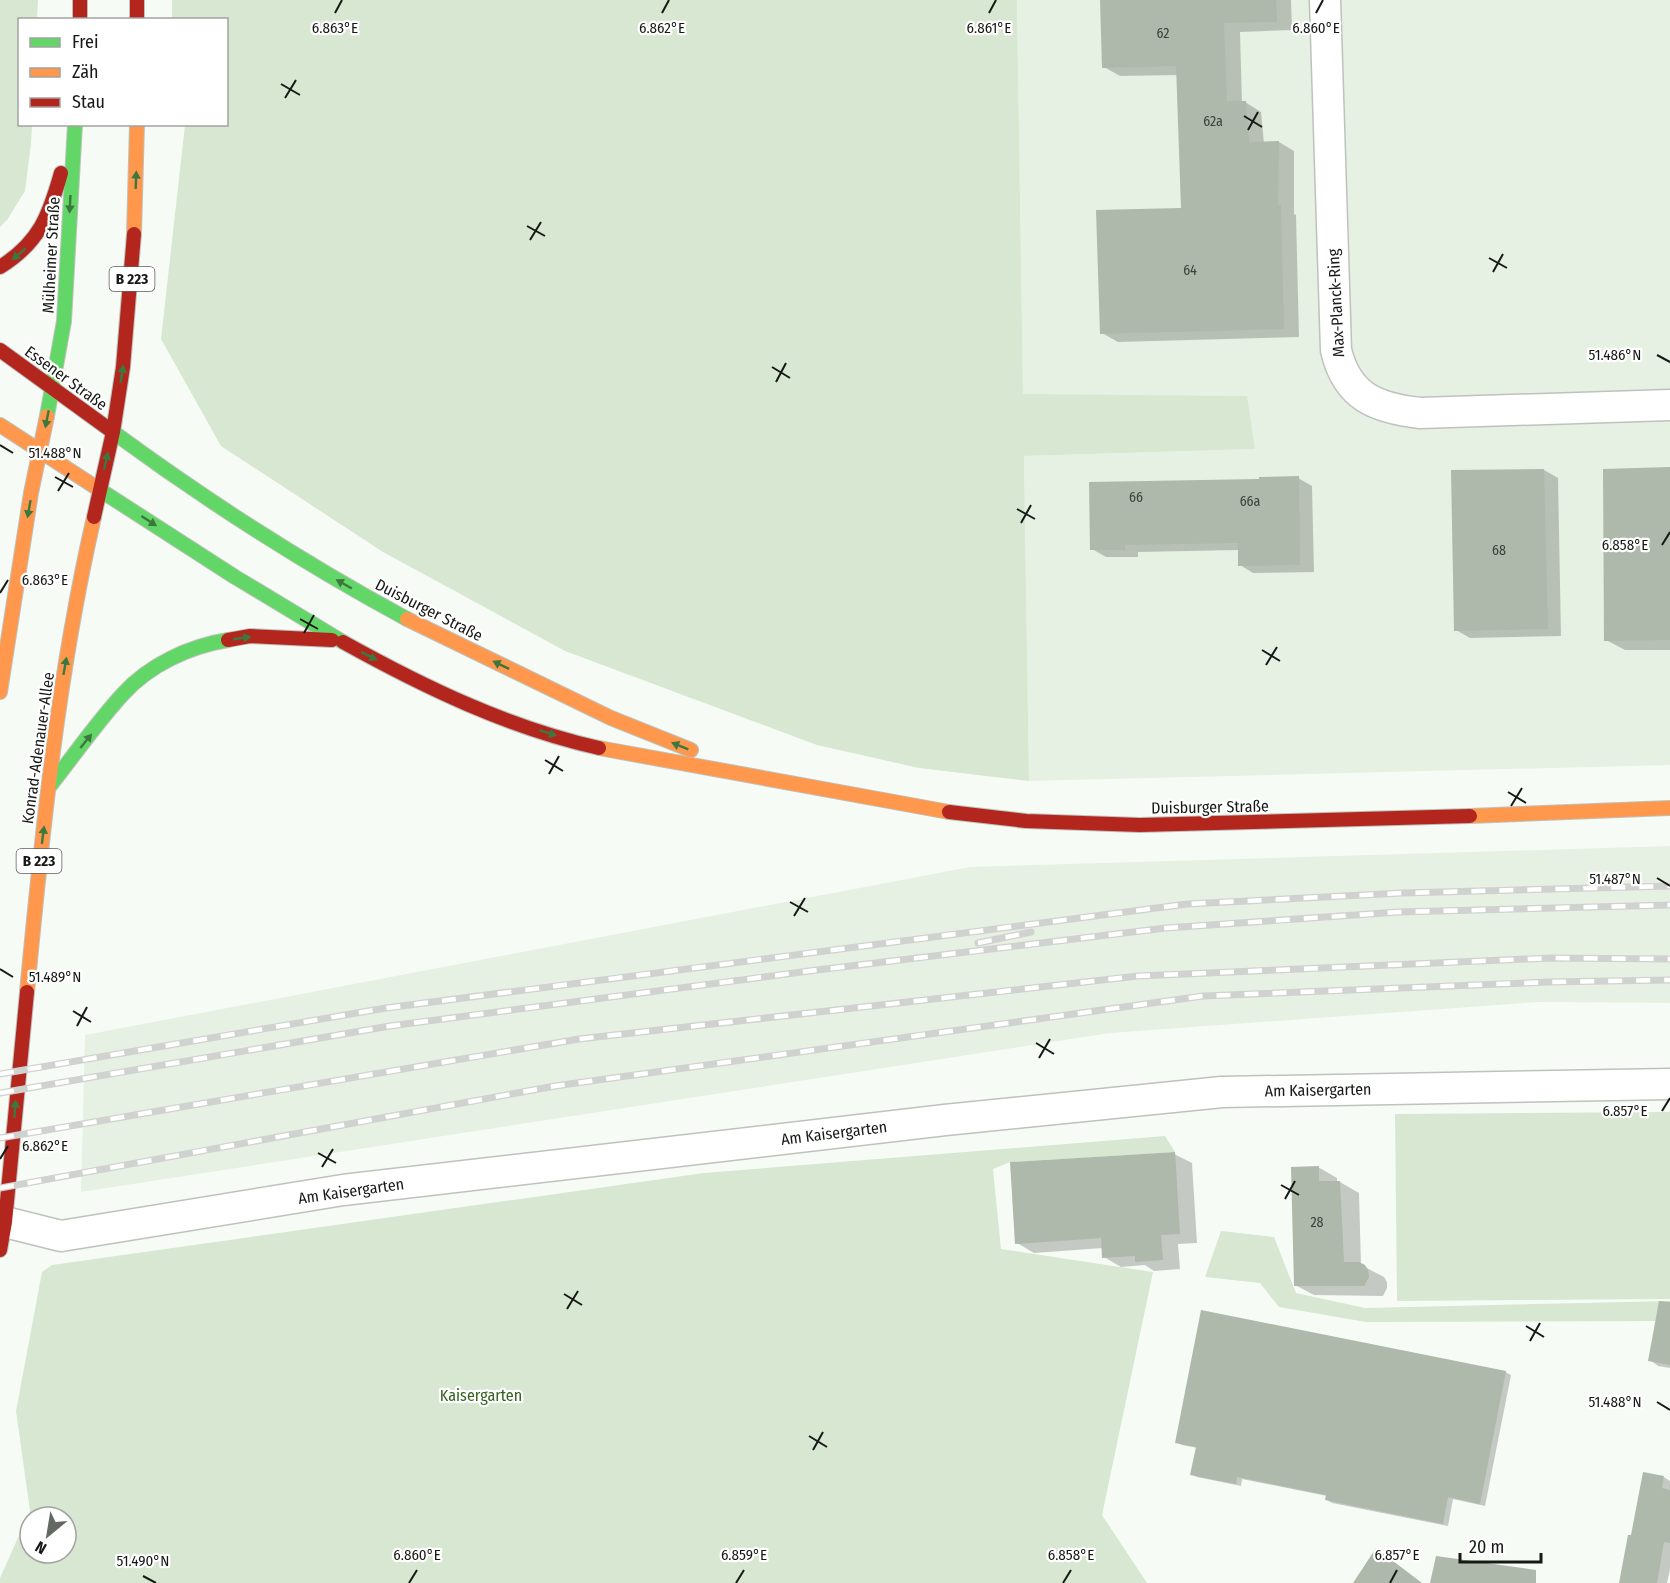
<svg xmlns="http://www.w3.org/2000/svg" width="1670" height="1583" viewBox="0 0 1670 1583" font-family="'Fira Sans Condensed',sans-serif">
<rect width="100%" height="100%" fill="#f6fcf5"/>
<path fill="#e6f1e3" d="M1017 0H1670V765L1029 781 1024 456 1254 449 1246 396 1023 395Z
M1670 846V1003L1539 1002 1110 1033 81 1192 85 1035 970 867Z"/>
<path fill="#d7e7d1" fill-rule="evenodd" d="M0 0H38L37 19 20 20V124L32 125 31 144 25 191 7 220 0 227Z
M172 0H1017L1023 394 1247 396 1255 449 1024 456 1029 781 919 768 817 745 565 651 383 552 221 446 161 339 185 125 226 124V20L172 19Z
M1670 1112V1299L1397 1301 1395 1114Z
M1165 1136 1175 1152 1010 1162 993 1169 1001 1249 1153 1272 1102 1515 1147 1583H0V1578L30 1511 16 1411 42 1272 52 1265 704 1173ZM30 1517H66V1553H30Z
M1221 1231 1274 1237 1296 1293 1365 1308 1670 1301V1321L1366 1322 1279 1307 1260 1283 1205 1277Z"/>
<path fill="#0003" d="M1102 0H1291L1292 30 1240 32 1242 103 1245 102 1261 112 1264 143 1279 142 1294 151V214L1296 215 1299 337 1118 342 1102 333 1183 209 1178 75 1120 76 1104 67Z
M1670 469V650H1625L1606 640Z
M1544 470 1558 478 1561 636 1470 638 1456 630 1452 472Z
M1298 478 1312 486 1314 572 1253 573 1240 565 1239 550 1138 552V557H1106L1092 549 1260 480Z
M1174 1154 1192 1163 1197 1243 1178 1244 1180 1269 1154 1271 1145 1265 1121 1267 1104 1257 1103 1248 1034 1253 1017 1243Z
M1318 1167 1337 1178V1182H1340L1359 1193 1361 1265 1384 1277 1387 1282V1288L1383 1296 1314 1295 1295 1285Z
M1670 1343V1368L1658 1366 1650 1360Z
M1505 1372 1511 1375 1485 1506 1453 1499 1448 1526 1332 1503 1327 1500V1496L1242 1479 1241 1486 1197 1477 1192 1474 1197 1448 1182 1445 1176 1442Z
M1664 1477 1670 1481V1570L1667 1583H1620L1632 1537Z"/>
<path fill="#aeb8ab" d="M1100 0H1276L1277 22 1224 23 1227 101H1246L1249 142 1279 141 1278 205H1281L1284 329 1100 334 1096 210 1181 208 1176 66 1102 68Z
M1670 467V640L1604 641 1603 469Z
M1544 469 1548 629 1454 631 1451 470Z
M1299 476 1300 565 1238 566V543L1125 545V550H1090L1089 482 1259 479V477Z
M1175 1152 1180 1234 1161 1235 1163 1260 1135 1262V1256L1102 1258 1101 1238 1015 1244 1010 1162Z
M1319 1166V1181H1340L1344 1262H1359L1365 1265 1368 1270 1369 1277 1364 1286H1294L1291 1167Z
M1659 1301 1670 1302V1365L1648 1361Z
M1201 1310 1506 1371 1480 1504 1448 1497 1443 1524 1325 1500 1326 1495 1237 1477 1236 1484 1190 1475 1196 1447 1175 1443Z
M1643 1472 1664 1476 1662 1488 1670 1490V1543L1664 1542 1657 1583H1619L1628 1535H1631Z
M1376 1548 1422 1583H1353Z
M1436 1556 1536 1570V1583H1430Z"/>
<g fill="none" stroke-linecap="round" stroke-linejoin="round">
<defs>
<path id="street" d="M1325 0 1336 350C1347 397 1376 408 1420 413L1670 405
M5 1222 61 1236 343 1190 945 1120 1222 1092 1670 1084"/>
<path id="fast" d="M47 416 64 321 75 124
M113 432C207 501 305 564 407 619
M100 490 235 577 343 642
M49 787C73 757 97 722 123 694 149 665 190 646 228 640"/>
<path id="slow" d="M134 234 137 124
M0 425 100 490
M407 619 611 718 691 750
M0 692 31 493 47 416
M599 748 949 812
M1470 816 1670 808
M27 992C42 833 58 674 94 517"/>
<path id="jam" d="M80 0V20
M137 0V20
M0 267C39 243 49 216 61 173
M0 350 113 432
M94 517 113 432 123 367 134 234
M228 640 250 636 332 640
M343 642C424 687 509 728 599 748
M949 812 1026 821 1140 825 1470 816
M0 1250 5 1222 27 992"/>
</defs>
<use href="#street" stroke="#bec2bd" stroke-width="33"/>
<use href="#fast" stroke="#bec2bd" stroke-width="16"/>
<use href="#slow" stroke="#bec2bd" stroke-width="16"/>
<use href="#jam" stroke="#bec2bd" stroke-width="16"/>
<use href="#street" stroke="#fefffe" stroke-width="30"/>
<use href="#fast" stroke="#63d668" stroke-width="14"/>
<use href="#slow" stroke="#ff974d" stroke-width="14"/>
<use href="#jam" stroke="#b3261e" stroke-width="14"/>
<defs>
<path id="rail" d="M978 943 1031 932
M0 1074 386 1008 1187 904 1402 893 1670 886
M0 1093 390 1026 809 971 1166 928 1399 912 1670 905
M0 1138 579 1039 1138 976 1551 958 1670 959
M0 1188 555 1086 1203 996 1548 982 1670 980"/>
</defs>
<use href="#rail" stroke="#d0d2cf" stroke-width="7"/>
<use href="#rail" stroke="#fff" stroke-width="4.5" stroke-dasharray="14" stroke-linecap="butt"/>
</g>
<defs><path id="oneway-solid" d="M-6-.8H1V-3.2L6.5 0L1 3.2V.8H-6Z" transform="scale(1.5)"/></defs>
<g fill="#3c783e">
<use href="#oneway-solid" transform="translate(136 180) rotate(-88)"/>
<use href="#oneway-solid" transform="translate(70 204) rotate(93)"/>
<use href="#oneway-solid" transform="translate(19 254) rotate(140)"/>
<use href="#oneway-solid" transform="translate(122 374) rotate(-81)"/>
<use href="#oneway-solid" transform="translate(47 419) rotate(101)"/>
<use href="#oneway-solid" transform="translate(106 461) rotate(-77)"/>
<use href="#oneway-solid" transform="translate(29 509) rotate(100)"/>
<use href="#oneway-solid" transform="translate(149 521) rotate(33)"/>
<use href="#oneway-solid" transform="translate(344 584) rotate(-150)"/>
<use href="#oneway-solid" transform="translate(242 638) rotate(-8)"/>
<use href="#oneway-solid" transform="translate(369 656) rotate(27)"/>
<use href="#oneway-solid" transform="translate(501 665) rotate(-154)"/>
<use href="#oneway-solid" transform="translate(65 666) rotate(-80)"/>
<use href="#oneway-solid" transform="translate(548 733) rotate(18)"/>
<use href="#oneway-solid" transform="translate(86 741) rotate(-51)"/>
<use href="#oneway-solid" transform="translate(680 746) rotate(-158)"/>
<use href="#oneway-solid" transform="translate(43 835) rotate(-83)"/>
<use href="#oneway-solid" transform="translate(15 1109) rotate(-85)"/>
</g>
<path fill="none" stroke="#161915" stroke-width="2" d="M335 13 342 0M662 13 669 0M989 13 996 0M1316 13 1323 0M281 84 300 95M285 98 296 80M1244 116 1262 127M1248 130 1258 112M527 226 545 236M530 240 541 222M1489 258 1507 268M1493 272 1503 254M1657 355 1670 362M772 367 790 378M776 382 786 363M0 445 13 453M55 477 73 487M58 491 69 473M1017 509 1035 519M1021 523 1031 505M1662 545 1670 532M0 593 8 580M300 619 318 629M304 633 314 615M1262 650 1280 661M1266 665 1277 647M545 760 563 771M549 774 559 756M1508 792 1526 803M1511 806 1522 788M1657 878 1670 886M790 902 808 912M794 916 805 898M0 969 13 977M73 1011 91 1022M77 1026 87 1007M1036 1043 1054 1054M1039 1058 1050 1039M1662 1111 1670 1098M318 1153 336 1163M0 1159 8 1146M322 1167 333 1149M1281 1185 1299 1195M1285 1199 1295 1181M564 1294 582 1305M567 1309 578 1291M1526 1326 1544 1337M1530 1341 1540 1323M1657 1402 1670 1410M809 1436 827 1447M813 1450 823 1432M143 1576 156 1583M409 1583 417 1570M736 1583 744 1570M1063 1583 1071 1570M1390 1583 1397 1570"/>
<g text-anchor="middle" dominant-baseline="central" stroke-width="4.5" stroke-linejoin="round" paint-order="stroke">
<g font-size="14" fill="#3c413a">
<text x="1163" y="33">62</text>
<text x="1213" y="121">62a</text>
<text x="1190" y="270">64</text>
<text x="1136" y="497">66</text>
<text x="1250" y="501">66a</text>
<text x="1499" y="550">68</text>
<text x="1317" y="1222">28</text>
</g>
<g fill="#fff" stroke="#5c5e5b" stroke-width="1.5">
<rect x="109.5" y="267" width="45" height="24" rx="4.5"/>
<rect x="16.5" y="849" width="45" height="24" rx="4.5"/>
</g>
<g font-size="15" font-weight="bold" fill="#161915">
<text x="132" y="279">B 223</text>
<text x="39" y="861">B 223</text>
</g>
<g font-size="16" fill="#161915" stroke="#fff">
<text transform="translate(51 255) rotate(-87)">Mülheimer Straße</text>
<text transform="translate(1336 303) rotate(-93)">Max-Planck-Ring</text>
<text transform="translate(66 378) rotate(36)">Essener Straße</text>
<text transform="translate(429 610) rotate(27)">Duisburger Straße</text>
<text transform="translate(38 748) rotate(-82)">Konrad-Adenauer-Allee</text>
<text transform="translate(1210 807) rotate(-1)">Duisburger Straße</text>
<text transform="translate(1318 1090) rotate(-1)">Am Kaisergarten</text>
<text transform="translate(834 1133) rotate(-7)">Am Kaisergarten</text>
<text transform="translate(351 1191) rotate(-8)">Am Kaisergarten</text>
</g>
<g font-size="16" fill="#33611d" stroke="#fff">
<text x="481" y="1395">Kaisergarten</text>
</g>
</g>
<g font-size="15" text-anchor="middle" fill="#161915" stroke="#fff" stroke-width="4.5" stroke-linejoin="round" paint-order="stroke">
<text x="335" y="33">6.863°E</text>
<text x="989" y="33">6.861°E</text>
<text x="1316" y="33">6.860°E</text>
<text x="662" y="33">6.862°E</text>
<text x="1615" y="360">51.486°N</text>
<text x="55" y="458">51.488°N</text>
<text x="1625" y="550">6.858°E</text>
<text x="45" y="585">6.863°E</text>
<text x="1615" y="884">51.487°N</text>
<text x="55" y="982">51.489°N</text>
<text x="1625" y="1116">6.857°E</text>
<text x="45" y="1151">6.862°E</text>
<text x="1615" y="1407">51.488°N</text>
<text x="417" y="1560">6.860°E</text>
<text x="744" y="1560">6.859°E</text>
<text x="1071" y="1560">6.858°E</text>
<text x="1397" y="1560">6.857°E</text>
<text x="143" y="1566">51.490°N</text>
</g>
<rect x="18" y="18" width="210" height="108" fill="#ffffff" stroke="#a2a3a1" stroke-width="1.5"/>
<rect x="30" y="38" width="30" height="9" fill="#63d668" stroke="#a2a3a1" stroke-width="1.5"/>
<text x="72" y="48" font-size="18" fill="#161915">Frei</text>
<rect x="30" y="68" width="30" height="9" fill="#ff974d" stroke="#a2a3a1" stroke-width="1.5"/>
<text x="72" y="78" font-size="18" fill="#161915">Zäh</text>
<rect x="30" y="98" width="30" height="9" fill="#b3261e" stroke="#a2a3a1" stroke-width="1.5"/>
<text x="72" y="108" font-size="18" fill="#161915">Stau</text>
<g transform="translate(48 1535) rotate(210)"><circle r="28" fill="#ffffff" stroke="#a2a3a1" stroke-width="1.5"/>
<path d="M0-4.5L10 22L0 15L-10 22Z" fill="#646863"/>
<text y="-9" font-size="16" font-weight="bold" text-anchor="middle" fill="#161915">N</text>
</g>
<path d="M1460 1553v9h81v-9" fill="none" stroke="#161915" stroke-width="3"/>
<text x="1469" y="1553" font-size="18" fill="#161915" stroke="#ffffff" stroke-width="4.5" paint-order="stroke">20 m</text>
</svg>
